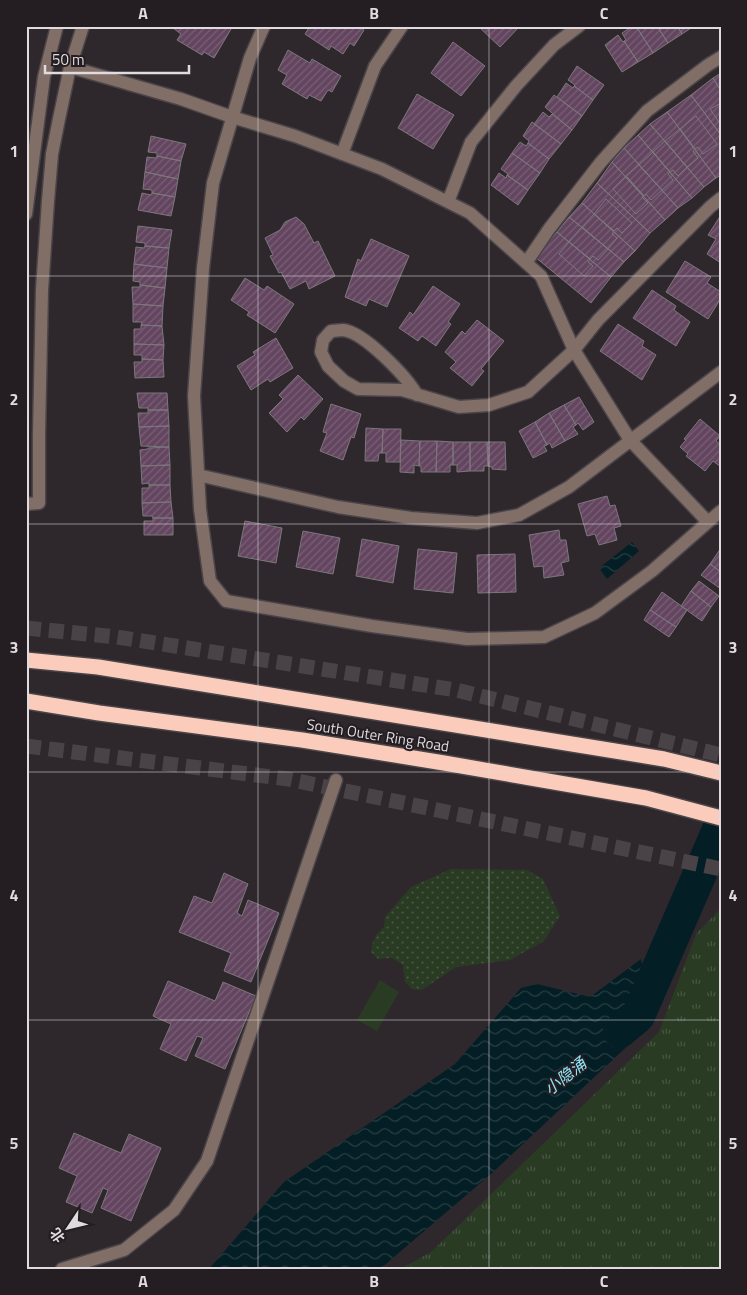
<svg xmlns="http://www.w3.org/2000/svg" width="747" height="1295" viewBox="0 0 747 1295" font-family="'Titillium Web','Noto Sans SC',sans-serif">
<defs>
<pattern id="grass-tufts" width="24" height="20" patternUnits="userSpaceOnUse" patternTransform="scale(1.25)"><rect width="24" height="20" fill="#293b22"/><path d="M3 7l-1-3M5 7V3M7 7l1-3M15 17l-1-3M17 17v-4M19 17l1-3" fill="none" stroke="#485742"/></pattern>
<pattern id="park-dots" width="8" height="8" patternUnits="userSpaceOnUse" patternTransform="scale(1.25)"><rect width="8" height="8" fill="#293b22"/><path d="M2 2h.1M6 6h.1" fill="none" stroke="#485742" stroke-width="1.8" stroke-linecap="round"/></pattern>
<pattern id="water-waves" width="16" height="10" patternUnits="userSpaceOnUse" patternTransform="scale(1.25)"><rect width="16" height="10" fill="#031e24"/><path d="M0 5q4-4 8 0t8 0" fill="none" stroke="#273e43"/></pattern>
<pattern id="building-hatch" width="6" height="6" patternUnits="userSpaceOnUse" patternTransform="scale(1.25)"><rect width="6" height="6" fill="#634560"/><path d="M-1 1l2-2M0 6l6-6M5 7l2-2" fill="none" stroke="#795f76"/></pattern>
</defs>
<rect width="100%" height="100%" fill="#2e282d"/>
<path fill="url(#grass-tufts)" d="M721 908V1269H400L431 1252 659 1032 696 934Z"/>
<path fill="url(#park-dots)" d="M451 869 527 870 543 879 560 916 544 941 510 960 456 967 422 990 412 989 405 982 403 965 392 958 378 959 371 952C372 942 375 934 384 927L385 917 411 887Z"/>
<path fill="#293b22" d="M380 980 399 992 377 1031 357 1020Z"/>
<path fill="url(#water-waves)" d="M632 542 639 551 607 579 599 568Z
M641 959 652 1023 491 1174 380 1269H209L284 1182 455 1064 521 988 537 984 590 997Z"/>
<g fill="none" stroke-linecap="round" stroke-linejoin="round">
<path stroke="#031e24" stroke-width="34" d="M620 1031 638 1016 721 825"/>
</g>
<path fill="url(#building-hatch)" stroke="#7d777c" d="M174 26H226L231 29 214 58 204 52 202 55 177 40 181 34 173 28Z
M310 26H358L364 30 354 46 350 43 343 54 331 46 329 50 305 34Z
M478 26H520L500 47Z
M633 26H636L653 53 638 62 624 41 626 40 622 33Z
M636 26H657L668 43 653 53Z
M657 26H677L682 34 668 43Z
M677 26H694L682 34Z
M618 35 623 42 624 41 638 62 622 72 605 45Z
M453 42 485 66 461 96 431 73Z
M288 50 310 63 312 59 341 76 332 92 328 90 321 101 309 95 307 99 282 84 287 75 278 70Z
M577 66 604 85 593 100 574 86 575 85 568 80Z
M721 73V91L713 78Z
M713 78 721 91V135L691 95Z
M566 83 573 88 574 86 593 100 582 116 557 97Z
M417 94 454 115 433 149 398 128Z
M554 95 582 116 572 130 545 107Z
M691 95 721 135V175L716 178 667 112Z
M721 103V125L710 109Z
M543 112 549 117 552 114 572 130 561 144 534 124Z
M667 112 716 178 704 187 650 124Z
M696 116 717 144 703 154 698 147 695 149 680 129Z
M532 122 561 144 549 159 528 143 529 141 523 136Z
M650 124 704 187 692 198 638 135Z
M680 129 695 149 693 151 698 158 687 167 665 141Z
M638 135 692 198 678 208 624 148Z
M151 136 186 144 181 161 157 156V153L148 152Z
M665 141 687 167 678 176 673 170 670 172 653 152Z
M520 142 526 146 528 143 549 159 540 173 512 153Z
M624 148 678 208 665 220 612 162Z
M653 152 670 172 668 174 673 180 662 190 639 165Z
M512 153 540 173 528 190 507 175 508 174 501 169Z
M157 156 181 161 178 179 145 172 147 157 156 158Z
M612 162 665 220 650 233 597 183Z
M639 165 662 190 651 200 646 194 644 196 626 176Z
M145 172 178 179 175 197 152 193V190L143 189Z
M499 173 506 178 507 175 528 190 518 205 491 185Z
M626 176 644 196 642 197 648 203 636 214 613 189Z
M597 183 650 233 635 251 582 203Z
M142 193 151 195 152 193 175 197 171 216 138 210Z
M606 199 632 223 622 233 617 228 614 231 594 214Z
M582 203 635 251 624 262 569 217Z
M594 214 614 231 612 234 617 238 608 249 582 227Z
M721 215V263L707 254 716 239 708 235Z
M296 217 304 224 314 243 318 241 335 276 309 289 306 281 290 289 281 272 279 273 270 256 273 255 265 238 280 230 285 222Z
M569 217 624 262 611 277 557 232Z
M138 226 172 230 169 248 145 246V243L136 242Z
M582 227 608 249 598 260 593 256 590 259 569 242Z
M557 232 611 277 591 303 535 257Z
M371 239 409 256 387 307 369 299 366 306 345 297 358 259 361 261Z
M569 242 590 259 588 262 593 266 584 276 559 254Z
M145 246 169 248 167 268 134 264 136 247 144 248Z
M685 261 711 277 707 283 721 292V298L708 319 666 292Z
M134 264 167 268 165 288 140 285V282L133 281Z
M245 278 264 290 267 286 294 304 275 333 247 315 249 312 231 300Z
M140 285 165 288 163 306 133 304 132 287H140Z
M433 286 460 304 448 322 451 324 436 346 422 336 418 341 399 328 410 312 413 315Z
M652 290 676 306 674 310 690 322 676 346 633 318Z
M133 304 163 306 162 326 141 325 142 322H133Z
M477 320 504 341 481 369 484 371 472 386 450 368 456 362 445 352 462 331 465 334Z
M618 324 644 341 642 346 656 355 642 380 600 351Z
M141 325 162 326 164 345 134 344V329H141Z
M276 338 293 368 270 382 268 379 251 390 237 366 255 355 253 352Z
M134 344 164 345 163 360 142 359V355H134Z
M142 359 163 360 164 377 135 378 134 362H142Z
M298 375 323 399 304 420 301 417 287 432 269 413 283 399 279 395Z
M137 393H167L168 410H148V408H139Z
M579 397 594 422 583 430 578 423 576 425 564 405Z
M331 404 361 414 354 438 351 437 343 460 320 451 327 433 323 432Z
M564 405 576 425 573 427 578 434 565 441 549 413Z
M148 410H168L169 426 139 427 138 413H148Z
M549 413 565 441 552 448 550 443 547 445 535 422Z
M700 419 720 436 716 441 721 445V467L713 461 705 471 686 456 688 454 680 447 686 440 684 439Z
M535 422 547 445 544 446 547 451 533 458 519 431Z
M169 426V447L141 446 139 427Z
M366 428 383 429 382 453H379L378 461H365Z
M383 429H401L400 462H386V453H382Z
M401 440 420 441 419 466 414 465V473L400 472Z
M420 441H437L436 472H421V466H419Z
M437 441 453 442V465H450V472H436Z
M453 442H470V471L457 472V465H453Z
M470 442H487L488 466H484V471H470Z
M487 442H505L506 470 492 469V467L488 466Z
M169 447 170 465 141 466 140 450 148 449V448Z
M170 465V485H149V483L142 484 141 466Z
M149 485H170L171 502 142 503V488H149Z
M607 496 610 506 615 505 621 526 614 528 617 540 599 545 595 534 587 536 578 504Z
M171 502 173 518H153L152 516H143L142 503Z
M153 518H173V535H144V521H153Z
M245 521 282 528 276 563 238 556Z
M559 530 560 540H566L569 561 561 563 564 575 544 578 543 566 534 567 529 535Z
M303 531 340 538 333 574 296 567Z
M362 539 399 546 393 583 356 576Z
M721 548V572L710 564Z
M418 549 457 553 453 593 414 589Z
M515 554 516 592 478 593 477 555Z
M710 564 721 572V589L701 575Z
M699 581 719 596 711 607 691 591Z
M691 591 711 607 702 621 681 606Z
M662 592 687 610 676 627 650 610Z
M650 610 676 627 669 637 644 620Z
M224 873 248 884 237 913 242 916 248 900 279 913 251 982 224 971 231 953 179 932 194 896 212 903Z
M168 981 215 1001 223 982 256 996 225 1069 195 1056 203 1038 197 1036 186 1061 160 1049 171 1024 153 1016Z
M74 1133 121 1153 129 1134 161 1148 131 1221 101 1208 108 1190 103 1188 92 1213 66 1202 77 1176 59 1168Z"/>
<g fill="none" stroke-linecap="round" stroke-linejoin="round">
<path stroke="#494348" stroke-width="15" stroke-dasharray="15 8" stroke-linecap="butt" d="M26 628 117 637 456 690 721 755
M26 746 288 779 721 869"/>
<defs>
<path id="minor" d="M70 67 181 99 232 117 295 136 382 169 470 213 541 276 574 350 630 440 708 522 652 571 595 613 544 637 467 639 372 626 226 601 210 581 200 509 194 396 203 268 213 183 250 58 264 26
M342 154 375 66 402 26
M448 202 471 142 516 86 554 45 579 26
M26 214 44 77 57 26
M526 263 549 229 601 162 647 111 708 65 721 57
M417 395C407 377 364 332 343 330 339 330 335 331 331 331L323 340 321 352 328 366 344 381 358 389 402 390 459 407 489 405 528 392 574 350 598 320 710 207 721 198
M198 475 338 507 411 518 477 523 519 515 569 487 721 372
M26 504 39 503V434L42 290 48 201 52 154 59 119 70 67 83 26
M708 522 721 511
M62 1269 124 1250 174 1210 207 1161 336 780"/>
<path id="highway" d="M26 660 98 667 664 759 721 773
M26 701 99 713 302 740 444 763 646 798 721 818"/>
</defs>
<use href="#minor" stroke="#4a4549" stroke-width="15"/>
<use href="#highway" stroke="#4a4549" stroke-width="18"/>
<use href="#minor" stroke="#816e67" stroke-width="12"/>
<use href="#highway" stroke="#fbccbb" stroke-width="15"/>
</g>
<path fill="none" stroke="#dfdbdf" stroke-width="1" stroke-opacity="0.55" d="M258 26V1269M489 26V1269M26 276H721M26 524H721M26 772H721M26 1020H721"/>
<g text-anchor="middle" dominant-baseline="central" stroke-width="4" stroke-linejoin="round" paint-order="stroke">
<g font-size="15" fill="#dfdbdf" stroke="#241e23">
<text transform="translate(378 735) rotate(9)">South Outer Ring Road</text>
</g>
<g font-size="16" font-style="italic" fill="#90e8fa" stroke="#241e23">
<text transform="translate(565 1076) rotate(-39)">小隐涌</text>
</g>
</g>
<rect width="747" height="1295" fill="none" stroke="#241e23" stroke-width="55"/>
<g transform="translate(68 1228) rotate(235)" stroke="#241e23" stroke-width="4" paint-order="stroke">
<path d="M0-4L9 19L0 12L-9 19Z" fill="#dfdbdf"/>
<text y="-8" font-size="14" font-weight="bold" text-anchor="middle" fill="#dfdbdf">北</text>
</g>
<path d="M45 65v8h144v-8" fill="none" stroke="#dfdbdf" stroke-width="2.5"/>
<text x="52" y="65" font-size="15" fill="#dfdbdf" stroke="#241e23" stroke-width="4" paint-order="stroke">50 m</text>
<rect x="28" y="28" width="692" height="1240" fill="none" stroke="#dfdbdf" stroke-width="2"/>
<g font-size="16" text-anchor="middle" font-weight="bold" fill="#dfdbdf">
<text x="143" y="19">A</text>
<text x="374" y="19">B</text>
<text x="604" y="19">C</text>
<text x="14" y="157">1</text>
<text x="733" y="157">1</text>
<text x="14" y="405">2</text>
<text x="733" y="405">2</text>
<text x="14" y="653">3</text>
<text x="733" y="653">3</text>
<text x="14" y="901">4</text>
<text x="733" y="901">4</text>
<text x="14" y="1149">5</text>
<text x="733" y="1149">5</text>
<text x="143" y="1287">A</text>
<text x="374" y="1287">B</text>
<text x="604" y="1287">C</text>
</g>
</svg>
